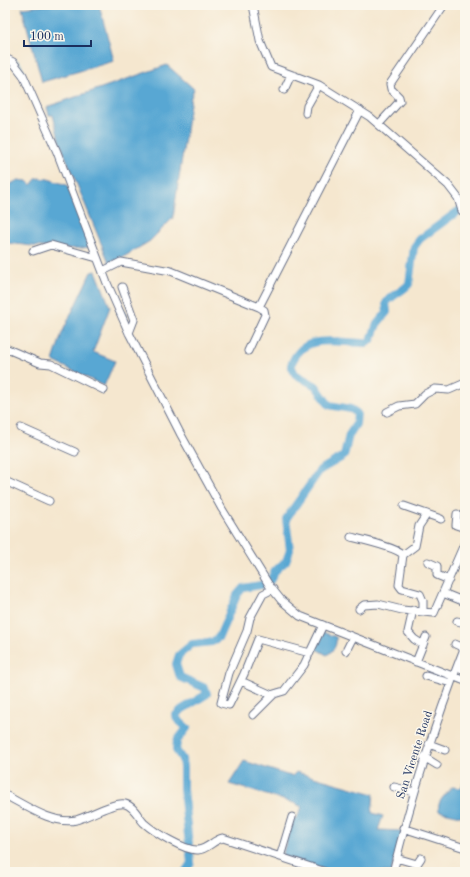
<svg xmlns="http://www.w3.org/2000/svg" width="470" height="877" viewBox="0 0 470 877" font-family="'Old Standard TT',serif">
<rect width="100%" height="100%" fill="#fbf7ec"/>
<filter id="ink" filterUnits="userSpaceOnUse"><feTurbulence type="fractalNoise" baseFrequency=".025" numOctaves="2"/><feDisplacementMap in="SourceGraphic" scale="8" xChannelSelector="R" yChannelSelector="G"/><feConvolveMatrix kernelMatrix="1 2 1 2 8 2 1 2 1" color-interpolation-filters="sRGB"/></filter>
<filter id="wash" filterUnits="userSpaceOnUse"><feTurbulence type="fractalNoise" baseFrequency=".012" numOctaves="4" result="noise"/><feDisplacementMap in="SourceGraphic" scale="16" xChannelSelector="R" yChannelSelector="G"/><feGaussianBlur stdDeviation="0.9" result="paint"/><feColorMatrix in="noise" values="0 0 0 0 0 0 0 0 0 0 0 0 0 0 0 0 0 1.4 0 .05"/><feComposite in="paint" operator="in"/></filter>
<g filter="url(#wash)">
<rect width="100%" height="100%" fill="#f5e7cf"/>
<path fill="#59a7d3" stroke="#3a6b98" d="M49 5H99L114 61 42 82 22 8Z
M167 65 194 89 191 97 173 218 150 241 110 265 60 143 53 115H49L47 107Z
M37 178 48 179 67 185 91 247C63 251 35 246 7 243L5 246V187L18 180 27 181 31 185Z
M96 271 110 307 93 352 115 361 104 386 53 361 62 333 91 272Z
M322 632 336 637C337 646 334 650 327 655L316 649Z
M244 761 287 775 292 776 296 772 374 794 372 813 383 816 378 830 402 831 391 872H329L282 856 293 819 297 818 302 807 294 803 229 784Z
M465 779V817L439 811C436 801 447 794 452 787L461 788Z"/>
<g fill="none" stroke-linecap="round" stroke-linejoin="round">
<path stroke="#59a7d3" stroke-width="1.5" d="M16 60 20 63 24 71
M102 260 105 267
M107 273 129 324"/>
<path stroke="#59a7d3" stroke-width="8" d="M185 872 191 863 183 789V767L182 759 176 750 177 741 187 728 177 719 176 715 181 710 207 694 205 688 180 677 176 664 179 655 192 644 212 642 219 637 237 595 243 588 261 585 270 581 275 571 286 561 290 550 286 519 320 470 344 456 349 435 356 424 357 413 351 409 329 405 316 386 295 374 291 365C304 331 336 343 366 343L371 340 377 324 387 312 386 303C392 295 402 292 409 284L414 247 420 239 465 206"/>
</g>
</g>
<g filter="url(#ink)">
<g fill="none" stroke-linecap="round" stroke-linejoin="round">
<defs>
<path id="minor" d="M253 5 260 41 271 67 319 85 370 117 448 185 458 198 462 211 465 212
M5 58 13 62 23 75 57 152 107 283 129 333 180 433 222 509 269 585 281 600 300 616 465 681
M284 90 291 75
M306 113 307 106 319 85
M379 124 400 101 399 97 391 89 390 84 444 5
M33 251 51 245 97 258
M103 271 121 262 171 271 259 307 360 110
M122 287 134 320 129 333
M5 348 40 363 51 364 104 390
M248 351 265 315 264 310 259 307
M387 412 399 406 415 404 425 394 435 389 449 390 465 383
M21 428 75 452
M5 481 49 501
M404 506 441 519
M457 514 456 525 465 528
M351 537C363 540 398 548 403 555
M428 562 437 566V575L449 580
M273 589 263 594 250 618 247 631 229 673 221 703 229 705 244 674 258 639 310 653
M443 593 465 602
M359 609 364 605 378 604 402 610 434 613 465 542
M413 610 408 632 414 639 423 645
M423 612V601L420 594 402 589 399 585 403 555 415 546 419 526 427 514
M457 621 465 623
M455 644 464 648
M346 651 353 637
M416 662 426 637
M457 667 465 670
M426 676 451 683
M241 681 272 695
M253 715 274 694 284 691 304 665 323 625
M429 744 445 750
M424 757 437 765
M394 787 414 792
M5 795C25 805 52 825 76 820 88 817 113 802 125 804 134 806 138 817 144 823 154 832 185 851 198 850 208 849 213 840 223 838L326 872
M403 828 465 848
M280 857 292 817
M396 858 417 864 421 858
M393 872C412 795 436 720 465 646"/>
</defs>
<use href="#minor" stroke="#676f86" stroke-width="9"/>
<use href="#minor" stroke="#fff" stroke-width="7"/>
</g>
</g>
<g text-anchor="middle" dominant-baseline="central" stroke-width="3" stroke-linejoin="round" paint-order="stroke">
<g font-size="12" fill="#1b2f5e" stroke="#fbf7ec">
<text transform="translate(415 755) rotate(-72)">San Vicente Road</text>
</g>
</g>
<rect width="470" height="877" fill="none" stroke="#fbf7ec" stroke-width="20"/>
<path d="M24 40v6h67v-6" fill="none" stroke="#1b2f5e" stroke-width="2"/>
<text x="30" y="40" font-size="12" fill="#1b2f5e" stroke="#fbf7ec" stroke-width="3" paint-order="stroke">100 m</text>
</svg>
